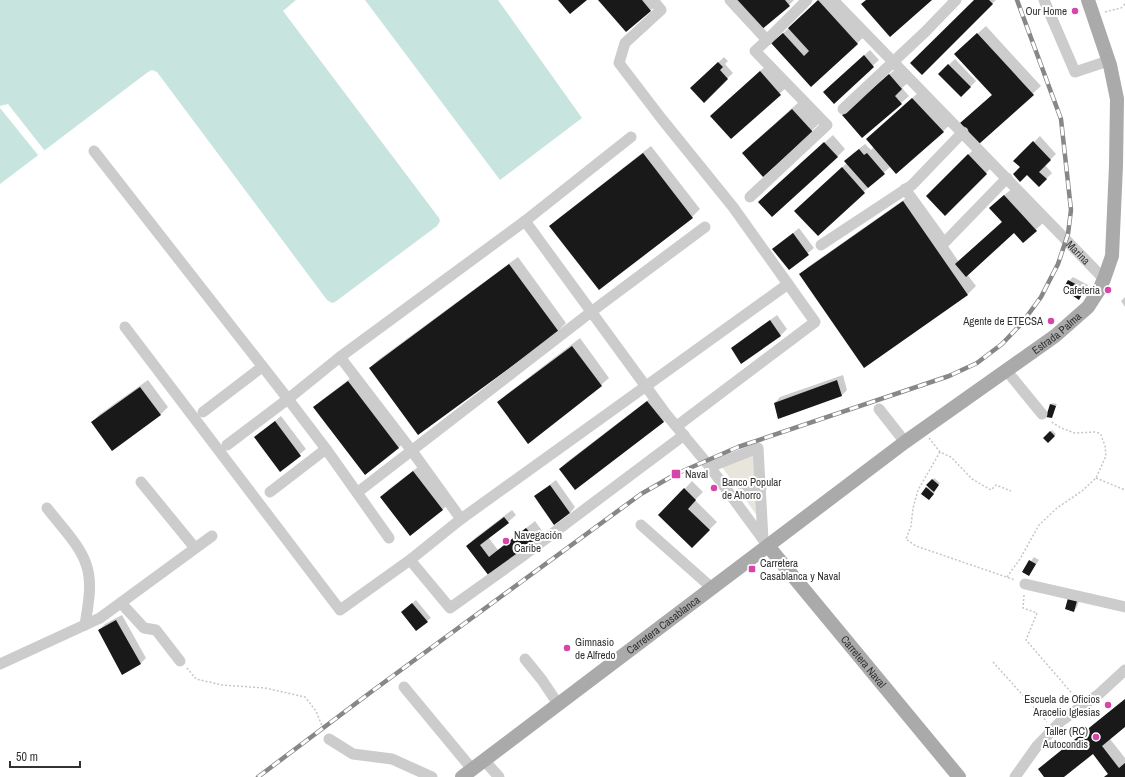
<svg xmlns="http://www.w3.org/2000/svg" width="1125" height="777" viewBox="0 0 1125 777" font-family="'Archivo Narrow',sans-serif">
<rect width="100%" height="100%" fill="#fff"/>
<path fill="#e8e6dc" d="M753 455 758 517 722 467Z"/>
<path fill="#c8e4df" d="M0 0H296L283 11 439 218 440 221 437 226 335 302 332 303 327 300 157 72 152 70 148 72 0 184Z
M365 0H498L582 118 500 180Z"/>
<path fill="#fff" d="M8 104 45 151 38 155 0 108V106Z"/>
<path fill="#0003" d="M600 0H656L658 3 650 11Z
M735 0H794L789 5Z
M819 0H833L865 36 811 86 780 36Z
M975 0H996L922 73Z
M986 26 1041 86 979 143 969 116 993 94 964 46Z
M870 50 879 60 834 102 830 87Z
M724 57 728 61 725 64 733 73 704 101 692 88Z
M955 59 976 81 961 96 939 74Z
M768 64 788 86 731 138 719 108Z
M898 67 910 81 902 88 909 96 901 103 851 107Z
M920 91 951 124 897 173 891 166 818 235 804 203 847 163 851 155 865 144 871 150 874 147 867 139Z
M800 101 820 123 763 175 751 145Z
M833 135 845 149 837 157 768 194Z
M1040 136 1056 154 1045 165 1052 173 1039 186 1015 161Z
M651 146 700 209 692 217 551 226 559 218Z
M976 147 994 165 945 214 927 196Z
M1013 188 1044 222 1023 242 1014 232 967 274 976 286 968 294 864 366 800 275 808 267 912 194 959 262 1003 221 998 200Z
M799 228 814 248 789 269 774 249Z
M518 257 566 323 558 331 370 368 378 360Z
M1073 277 1088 285 1079 299 1069 281Z
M1125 297V307L1121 301Z
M777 315 787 329 781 335 742 362 732 349 738 343Z
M580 338 609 378 601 385 499 402 507 394Z
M356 374 407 440 399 447 365 473 315 408 322 400Z
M843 375 847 390 841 396 775 403 780 397Z
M148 380 168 407 160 415 92 422 100 414Z
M656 394 671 414 663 422 560 469 568 461Z
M1053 403 1057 404 1051 417V404Z
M281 416 306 449 280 470 255 437Z
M1052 430 1056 434 1048 442 1044 438Z
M422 464 451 502 443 509 410 534 381 497 389 489Z
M934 478 940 483 933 491 935 492 929 499 927 488 929 486 928 485Z
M556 480 575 507 570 513 535 496Z
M692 481 703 492 695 500 717 522 692 547 660 515Z
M512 510 516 515 508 522 488 537 498 550 535 521 543 532 535 540 489 574 467 546 475 538Z
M1034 557 1039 560 1029 575 1023 572Z
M1080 598 1077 607 1074 611 1066 608Z
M416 600 431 618 427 621 406 609Z
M122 615 146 658 140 664 99 630 105 624Z
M1125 699V726L1110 739 1125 758V777H1104L1109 773 1093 753 1063 777H1046L1047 762Z"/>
<path fill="#191919" d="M558 0H587L570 14Z
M598 0H642L651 11 626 32Z
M734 0H785L790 6 760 31Z
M818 0 858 44 811 87 771 43 783 33 804 56 809 51 788 28Z
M866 0H932L890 37 861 4Z
M974 0H989L993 4 922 75 910 63Z
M977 33 1034 95 979 144 960 123 992 95 954 54Z
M864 55 874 67 834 104 823 92Z
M718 62 723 67 720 70 728 79 704 103 690 88Z
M948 64 971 87 961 97 938 74Z
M760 71 781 95 731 139 710 116Z
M889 74 902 89 895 96 902 104 862 138 842 115Z
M912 98 944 132 896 174 866 139Z
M792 109 813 132 763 177 742 153Z
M1033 141 1051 160 1039 172 1047 179 1039 187 1027 175 1020 182 1013 174 1020 167 1013 161Z
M824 142 838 157 772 217 758 202Z
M859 149 864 155 867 153 885 174 868 188 844 161Z
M643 153 693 218 599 290 549 226Z
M968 154 987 174 945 216 926 196Z
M842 167 865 193 818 236 794 211Z
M1004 195 1037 231 1023 243 1014 233 966 277 955 264 1002 222 989 208Z
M903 201 968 295 864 368 799 274Z
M793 233 809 255 789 270 772 249Z
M509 264 559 332 418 435 369 368Z
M1068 280 1085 289 1079 300 1063 289Z
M770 320 781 336 741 364 731 348Z
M572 346 602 386 528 444 497 402Z
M837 380 842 396 778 419 774 403Z
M348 381 399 448 365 475 313 407Z
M140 387 161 415 112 451 91 422Z
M647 401 664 422 575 490 559 469Z
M1050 404 1056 406 1052 418 1046 417Z
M275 421 301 456 280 472 254 437Z
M1050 431 1055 436 1048 443 1043 438Z
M413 471 443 510 410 536 380 497Z
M932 479 939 485 934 492 926 485Z
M550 485 570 513 554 525 534 496Z
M926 487 934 494 929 500 921 494Z
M684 488 696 500 688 509 710 530 692 548 658 515Z
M504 517 509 523 480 545 489 557 526 528 536 540 489 576 466 546Z
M1029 560 1036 564 1029 576 1022 572Z
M1068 598 1077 601 1074 612 1065 609Z
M412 603 428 622 416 631 401 612Z
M116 620 141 664 122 675 98 630Z
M1125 699V727L1102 746 1119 768 1125 763V777H1104L1108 774 1093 754 1064 777H1044L1038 769Z"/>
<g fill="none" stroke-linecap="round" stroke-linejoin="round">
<path stroke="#c6c6c6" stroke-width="1.5" stroke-dasharray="2 2" stroke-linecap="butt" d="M1105 12 1121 8 1125 4
M929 438 940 452 951 457 972 479 991 490 996 485 1011 491
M940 452 918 490 913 508 911 526 906 539 916 546 1015 580
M1096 478 1125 490
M1007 577 1020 559 1039 525 1057 508 1082 491 1096 478 1106 456 1105 446 1101 435 1099 433 1095 432 1075 433 1061 428 1050 421
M1024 595 1023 608 1037 613 1026 640 1076 698
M993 662 1047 722
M187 668 196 679 222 685 265 688 305 697 316 711 324 731"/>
<g stroke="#ccc" stroke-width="11">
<path d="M730 0 767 40 807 0"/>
<path id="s1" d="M833 0 1104 279"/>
<path d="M1044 0 1075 72 1108 61"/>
<path d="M843 109 925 32 956 0"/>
<path d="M94 151 288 399 227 445"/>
<path d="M905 189 944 243 1007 178"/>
<path d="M750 197 827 125 755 51 767 40"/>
<path d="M525 221 666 414 710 467 768 546"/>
<path d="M821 245 912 185 963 132"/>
<path d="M125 327 340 610 410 560 450 608 520 558 684 435"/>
<path d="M340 357 412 451 461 519"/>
<path d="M1006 370 1042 414"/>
<path d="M879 409 905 442"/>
<path d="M203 412 262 367"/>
<path d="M677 426 815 322 788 284"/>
<path d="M326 449 288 399 340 357 525 221 631 137"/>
<path d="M710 467 758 448 763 539"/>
<path d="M141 482 195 548"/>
<path d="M270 492 326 449 389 538"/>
<path d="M358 492 591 312 705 227"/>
<path d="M732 497 761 488"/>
<path d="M47 508C59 524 80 545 86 564 93 583 88 605 85 625"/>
<path d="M641 525 712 588"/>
<path d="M410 560 461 519 788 284 733 207 661 118 619 63 625 43 661 10 653 0"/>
<path d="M1025 584 1125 607"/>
<path d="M121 603 144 628 156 630 180 661"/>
<path d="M525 659 542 680 558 704"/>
<path d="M0 664 100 618 212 536"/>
<path d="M404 687 472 769"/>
<path d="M329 739 353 754 392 759 432 777"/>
<path d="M484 760 499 777"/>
<path d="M1015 777 1037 746 1061 721 1099 694 1125 670"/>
</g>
<g stroke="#aaa" stroke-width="14">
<path id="s2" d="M768 546 959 777"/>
<path id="s3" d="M462 777 905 442 1055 336 1088 307 1099 290 1104 279 1112 256 1116 165 1117 99 1110 65 1088 0"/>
</g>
<defs>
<path id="rail" d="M258 777 371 692 641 494 676 474 738 447 949 376 977 363 1002 344 1022 323 1041 297 1058 264 1068 234 1071 210 1061 119 1017 0"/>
</defs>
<use href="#rail" stroke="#878787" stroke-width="4.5"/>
<use href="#rail" stroke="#fff" stroke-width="3" stroke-dasharray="9" stroke-linecap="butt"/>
</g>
<g fill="#d646a7" stroke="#fff" stroke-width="1.5">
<circle cx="1075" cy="11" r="4"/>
<circle cx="1108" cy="290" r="4"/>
<circle cx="1051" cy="321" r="4"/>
<rect x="671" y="469" width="10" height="10" rx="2"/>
<circle cx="714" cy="488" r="4"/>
<circle cx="506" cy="541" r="4"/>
<rect x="748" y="565" width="8" height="8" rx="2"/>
<circle cx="567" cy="648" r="4"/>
<circle cx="1108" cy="705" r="4"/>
<circle cx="1096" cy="737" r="4"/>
</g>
<g text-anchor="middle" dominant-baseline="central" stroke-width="4" stroke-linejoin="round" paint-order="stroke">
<g font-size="11" fill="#323232" stroke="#fff" text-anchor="end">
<text x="1067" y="11">Our Home</text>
<text x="1100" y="290">Cafeteria</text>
<text x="1043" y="321">Agente de ETECSA</text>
<text x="685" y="474" text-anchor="start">Naval</text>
<text x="722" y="482" text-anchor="start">Banco Popular<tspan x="722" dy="13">de Ahorro</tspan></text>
<text x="514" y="535" text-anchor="start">Navegación<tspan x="514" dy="13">Caribe</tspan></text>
<text x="760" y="563" text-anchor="start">Carretera<tspan x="760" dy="13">Casablanca y Naval</tspan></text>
<text x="575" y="642" text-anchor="start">Gimnasio<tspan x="575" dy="13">de Alfredo</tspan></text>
<text x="1100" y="699">Escuela de Oficios<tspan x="1100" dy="13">Aracelio Iglesias</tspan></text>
<text x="1088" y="731">Taller (RC)<tspan x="1088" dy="13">Autocondis</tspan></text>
</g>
<g font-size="11" fill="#323232" stroke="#fff">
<text stroke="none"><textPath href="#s1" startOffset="352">Marina</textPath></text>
<text stroke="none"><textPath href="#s3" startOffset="742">Estrada Palma</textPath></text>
<text stroke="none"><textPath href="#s3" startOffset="252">Carretera Casablanca</textPath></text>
<text stroke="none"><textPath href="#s2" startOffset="150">Carretera Naval</textPath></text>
</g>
</g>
<path d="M10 761v6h70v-6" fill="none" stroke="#323232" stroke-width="2"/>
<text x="16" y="761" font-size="12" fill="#323232" stroke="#ffffff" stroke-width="3" paint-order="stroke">50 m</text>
</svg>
